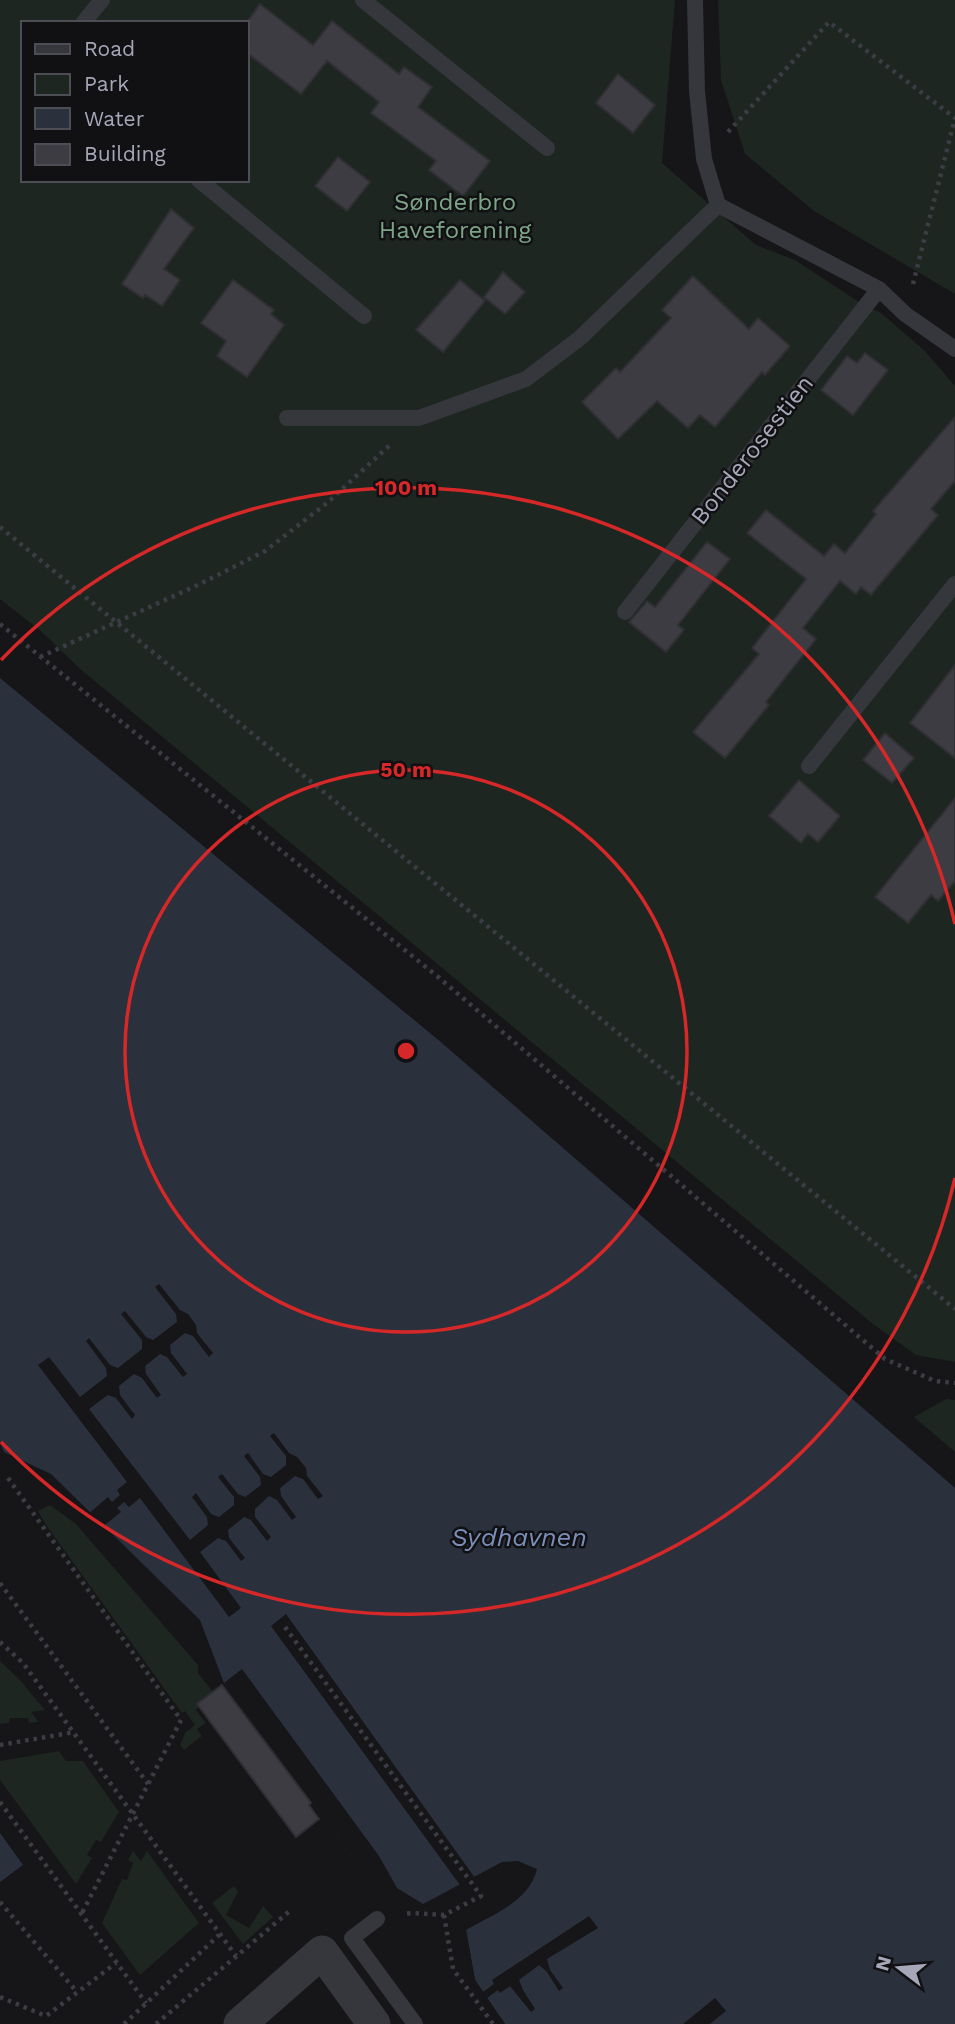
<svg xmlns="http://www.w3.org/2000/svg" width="955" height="2024" viewBox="0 0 955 2024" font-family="'Work Sans',sans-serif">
<rect width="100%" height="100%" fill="#161518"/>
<path fill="#1d2620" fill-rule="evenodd" d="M0 0H675L662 163 756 245 795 260 862 304 881 313 925 351 955 386V1362L916 1355 873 1324 79 668 42 632 0 599ZM23 23H247V180H23Z
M718 0H955V294L814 211 745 154 721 80Z
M946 1399 955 1400V1452L914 1417Z
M50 1505 76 1524 198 1665V1673L213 1692 196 1710 206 1723 197 1729 202 1736 184 1750 180 1745 185 1733 195 1725 185 1711 182 1713 46 1525 38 1511Z
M0 1661 21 1681 45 1710 31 1712 39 1722 29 1723 28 1718H10L9 1723 0 1724Z
M59 1751 66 1761H83L119 1812 101 1842 96 1840 87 1855 92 1858 76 1884 0 1780V1761Z
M133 1851 141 1861 147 1851 199 1923 140 1975 102 1923 122 1879 127 1880 133 1863 128 1860Z
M234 1886 238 1892 226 1915 249 1928 263 1906 273 1917 243 1944 212 1903Z"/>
<path fill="#2a313d" d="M0 678 442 1043 955 1488V2024H505L475 1980 466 1930C493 1914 529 1902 537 1869L518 1861 502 1862 423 1904 397 1888 379 1856 359 1867 224 1683 200 1620 51 1474 4 1452 0 1442Z
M0 1833 23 1865 0 1882Z"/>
<path fill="#161518" d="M159 1284 180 1310 188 1314 196 1325 197 1333 213 1353 209 1357 193 1336 185 1333 170 1345 171 1353 187 1374 183 1377 167 1357 160 1354 145 1366 146 1374 161 1395 157 1398 142 1378 134 1374 119 1386 120 1395 135 1415 132 1419 116 1398 108 1395 89 1409 190 1540 208 1525 207 1517 192 1497 196 1493 211 1514 219 1517 234 1505V1497L218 1477 222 1474 238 1494 245 1497 261 1485 260 1477 244 1456 248 1453 263 1474 271 1477 286 1465V1456L270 1436 274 1433 289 1453 297 1457 306 1468 307 1476 323 1496 318 1499 303 1479 295 1476 280 1488 281 1496 296 1517 292 1520 277 1500 269 1496 255 1509V1517L271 1537 267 1541 251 1520 244 1517 228 1530 229 1538 245 1558 241 1561 226 1541 218 1538 200 1552 241 1608 229 1617 140 1498 129 1507 124 1502 117 1508 121 1512 101 1528 87 1515 108 1497 112 1502 120 1495 117 1490 127 1482 38 1365 49 1357 80 1397 107 1376 106 1368 86 1341 89 1338 110 1365 118 1368 142 1349V1340L121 1314 125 1311 146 1337 153 1340 177 1322 176 1314 155 1287Z
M286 1614 475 1878 460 1885 271 1626Z
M242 1669 379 1856 359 1867 224 1683Z
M589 1916 598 1928 547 1959 550 1970 563 1988 559 1991 547 1972 539 1965 519 1980 523 1990 535 2009 531 2012 510 1986 500 1993 498 1990 487 1998 505 2024H501L471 1981 463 1932 466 1930 475 1980 483 1992 494 1984 492 1980Z
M715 1998 726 2011 710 2024H683Z"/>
<path fill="#3d3c43" stroke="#302f34" stroke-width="2" d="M260 4 313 45 332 21 399 74 404 67 432 87 418 107 490 161 463 196 429 170 436 161 371 113 379 102 327 61 301 94 247 53V22Z
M618 74 655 105 633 133 596 103Z
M338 157 370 182 347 211 315 186Z
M171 209 194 228 164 269 180 280 162 306 145 295 143 298 122 284Z
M503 272 525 292 505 314 484 297Z
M693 276 749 329 758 318 790 346 765 375 762 372 715 427 700 415 688 428 657 401 618 439 582 402 616 368 620 372 671 318 662 310Z
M233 280 274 310 271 314 284 325 247 377 217 356 226 341 201 323Z
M460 280 485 301 443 352 416 330Z
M865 353 888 370 853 415 821 390 847 356 857 363Z
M955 417V481L931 509 938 515 871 595 861 587 856 594 840 581 803 628 816 639 766 702 769 705 725 758 693 732 759 654 752 648 806 579 747 533 766 510 824 556 834 544 845 553 876 514 873 511Z
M707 542 730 559 678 625 684 630 666 652 629 622 647 601 655 607Z
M955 665V758L910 723Z
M885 733 914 758 892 783 863 760Z
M799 780 840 816 818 842 808 834 801 843 769 816Z
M955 798V881L938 901 931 895 908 923 875 897Z
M222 1685 311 1803 309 1805 319 1819 296 1837 197 1704Z"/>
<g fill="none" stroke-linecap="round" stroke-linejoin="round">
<path stroke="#3c3d44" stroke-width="4.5" stroke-dasharray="3.5 5" stroke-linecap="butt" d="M728 132 829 22 955 118
M913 284 955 118
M0 527 955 1309
M0 624 437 976 885 1359 935 1381 955 1383
M40 657 198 585 265 551 327 503 390 445
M8 1478 181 1720 81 1915
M0 1583 148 1784
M285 1627 481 1896 444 1915 412 1913 403 1914
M0 1642 23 1663 236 1956
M0 1745 75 1732
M0 1802 146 2003
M0 1902 77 1992
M444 1915 453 1969 493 2024
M0 1997 46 2016 116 1963
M124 2024 219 1935
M156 2024 291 1910"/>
<path stroke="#36363d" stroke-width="16" d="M363 0 547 148
M695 0 697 91 704 159 718 205 879 289 905 314 955 349
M83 23 102 0
M199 180 364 316
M287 418H419L526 379 580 338 718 205
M625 612 879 289
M809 766 955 584
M377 1919 352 1938 415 2024"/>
<path stroke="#36363d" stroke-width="33" d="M240 2024 322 1952 374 2024"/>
</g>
<g fill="none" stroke="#d62828" stroke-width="3.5">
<circle cx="406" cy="1051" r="281"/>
<path d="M955 1178A563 563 0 0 1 1 1442M1 660A563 563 0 0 1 955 924"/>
</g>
<g text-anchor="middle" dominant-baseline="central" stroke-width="5" stroke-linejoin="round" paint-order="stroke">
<g font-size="24" fill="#7ca587" stroke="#111013">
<text x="455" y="202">Sønderbro<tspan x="455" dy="28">Haveforening</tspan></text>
</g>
<g font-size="24" fill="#a6a8b9" stroke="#111013">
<text transform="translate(752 450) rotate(-52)">Bonderosestien</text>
</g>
<g font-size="26" font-style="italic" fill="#7a8eb7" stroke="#111013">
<text x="519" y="1537">Sydhavnen</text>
</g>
</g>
<circle cx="406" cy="1051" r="10" fill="#d62828" stroke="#111013" stroke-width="3.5"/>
<g font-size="21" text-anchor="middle" font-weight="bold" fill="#d62828" stroke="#111013" stroke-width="5" stroke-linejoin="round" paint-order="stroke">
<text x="406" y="495">100 m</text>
<text x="406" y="777">50 m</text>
</g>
<rect x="21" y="21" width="228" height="161" fill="#111013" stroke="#4d4d55" stroke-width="2"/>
<rect x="35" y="44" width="35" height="10" fill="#36363d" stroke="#4d4d55" stroke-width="2"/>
<text x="84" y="56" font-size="21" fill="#a6a8b9">Road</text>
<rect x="35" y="74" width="35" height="21" fill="#1d2620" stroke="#4d4d55" stroke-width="2"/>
<text x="84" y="91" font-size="21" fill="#a6a8b9">Park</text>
<rect x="35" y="108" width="35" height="21" fill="#2a313d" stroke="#4d4d55" stroke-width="2"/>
<text x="84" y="126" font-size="21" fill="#a6a8b9">Water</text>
<rect x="35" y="144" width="35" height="21" fill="#3d3c43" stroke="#4d4d55" stroke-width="2"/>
<text x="84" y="161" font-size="21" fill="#a6a8b9">Building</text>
<g transform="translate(899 1968) rotate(286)" stroke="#111013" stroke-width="5" paint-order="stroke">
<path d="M0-5L12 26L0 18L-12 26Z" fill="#a6a8b9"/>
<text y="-10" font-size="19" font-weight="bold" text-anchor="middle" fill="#a6a8b9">N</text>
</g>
</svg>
